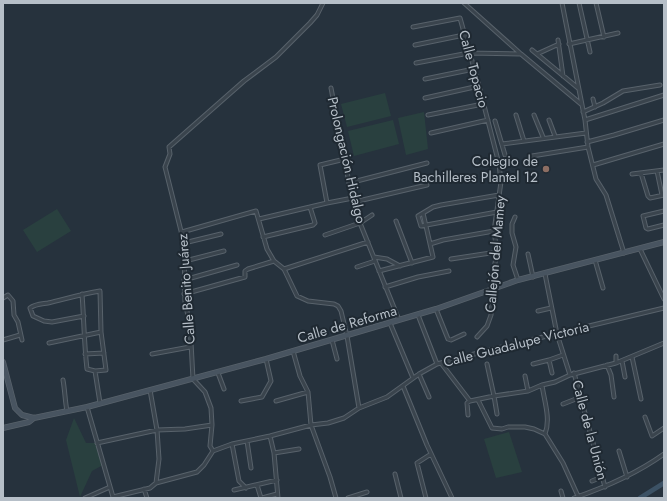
<svg xmlns="http://www.w3.org/2000/svg" width="667" height="501" viewBox="0 0 667 501" font-family="Jost,sans-serif">
<rect width="100%" height="100%" fill="#26323d"/>
<path fill="#29403f" d="M385 93 391 116 347 127 341 104Z
M424 112 428 149 406 155 398 118Z
M393 120 399 144 354 156 348 131Z
M57 209 71 231 37 252 23 230Z
M74 418 86 443H95L103 465 92 471 80 497 66 440Z
M509 432 522 472 496 478 484 439Z"/>
<g fill="none" stroke-linecap="round" stroke-linejoin="round">
<path stroke="#3c5265" stroke-width="5" d="M640 498 664 483"/>
<defs>
<path id="street" d="M464 3 521 54 581 104
M562 3 585 120 588 147 596 179 606 195 624 253
M579 3 590 52
M596 3 604 37
M413 27 460 18 479 86 499 164 501 182 494 231 497 252 492 280 493 290 491 315 487 326 477 337
M558 40 563 76
M569 44 618 33
M415 45 464 35
M532 50 578 88
M537 54 559 44
M416 63 469 53 521 54
M425 79 474 69
M331 88 349 183 360 223 399 320
M425 98 479 86
M593 99 595 107
M583 112 603 103 623 91 660 85
M428 115 483 104
M516 115 524 141
M534 115 543 137
M549 120 555 136
M585 120 664 95
M495 121 505 155
M431 133 488 120
M587 142 614 135 664 120
M502 144 586 133
M532 156 588 147
M593 165 664 144
M657 171 662 195
M641 173 648 196 650 198 664 195
M632 174 664 170
M349 183 427 163
M354 202 427 185
M327 203 320 165 345 159
M664 211 643 216 646 228 648 229 664 225
M497 212 421 226 418 216 433 207 441 205 499 195
M515 217 512 224V233L516 247 513 265 518 280
M259 219 327 203 353 198
M396 221 412 263
M182 232 256 211 267 249 274 261 284 269 297 296 308 301 334 304 338 306 341 311 347 336 359 408
M325 235 360 223 372 215
M263 237 313 225 315 223 310 207
M184 243 221 234
M430 244 443 240 494 231
M640 249 664 299
M528 254 533 277
M374 257 387 259 400 266
M451 259 497 252
M595 260 603 288
M185 261 224 251
M357 267 375 261
M284 269 368 242
M379 271 433 257 423 213
M545 274 557 334 570 375
M184 280 237 265
M385 287 418 277 449 271
M82 294C84 319 84 344 87 369L95 371 106 370 101 332 100 291C82 294 65 299 48 303 42 304 35 304 30 308L33 316 44 321 52 322 84 316
M184 294 245 277V271L248 269 274 261
M3 298 8 295 13 301 14 315 18 322 22 340
M436 309 448 339 451 340 464 334
M538 311 551 308
M418 315 437 364
M390 323 413 378
M3 340 20 335
M332 340 337 359
M49 343 101 332
M293 351 300 376 308 392 311 425 330 477 336 498
M85 354 104 353
M152 354 190 347
M616 356V363
M632 357 641 399
M622 361 625 377
M441 363 470 401
M487 364 494 396 497 414
M533 364 549 360
M607 365 611 375 614 397
M95 371 100 403
M218 373 224 389
M552 373 549 360 563 355
M574 373 605 487
M419 374 429 397
M525 376 528 391
M63 380C65 391 65 401 67 411
M542 385C544 400 551 419 545 434L563 463 578 496
M403 386 427 445 452 498
M150 390 157 430 159 459 156 483
M478 400 492 428 502 429 508 427H525L534 429 545 434
M241 401 262 397 271 381 266 359
M276 401 308 392
M563 404 581 397
M87 407 113 497
M468 415 467 403 470 401 494 396 528 391 542 385 555 382 570 375 616 363 664 343
M645 417 652 436 664 428
M270 436 274 453 278 498
M247 441 251 468
M97 443 157 430 185 429 212 425
M232 444 239 481 246 488
M213 451 210 446 212 425 211 408 205 392 193 379 190 324 185 303 184 243 165 167 170 154 169 147 244 81 276 57 310 23 317 15 323 3
M619 451 627 477
M274 453 299 449
M395 474 401 498
M592 481 602 477
M257 485 261 498
M144 489 147 498
M234 490 277 480
M561 491 563 498
M113 497 150 488 156 483 197 472 204 465 213 451 232 444 270 436 311 425 328 423 344 418 359 408 387 397 419 374 437 364 489 350 664 308
M85 498 110 487
M262 498 277 494
M348 498 367 492
M426 498 417 463 431 454
M574 498C606 487 636 474 664 454"/>
<path id="secondary" d="M3 362 15 408 22 415 34 418 87 407 266 359 436 309 518 280 664 242
M3 428 29 422 34 418"/>
</defs>
<use href="#street" stroke="#58626b" stroke-width="5"/>
<use href="#secondary" stroke="#58626b" stroke-width="6"/>
<use href="#street" stroke="#3a444d" stroke-width="3"/>
<use href="#secondary" stroke="#485460" stroke-width="4.5"/>
</g>
<circle fill="#8d6e63" stroke="#1f2932" stroke-width="1.5" cx="546" cy="169" r="4"/>
<g text-anchor="middle" dominant-baseline="central" stroke-width="4" stroke-linejoin="round" paint-order="stroke">
<g font-size="14" fill="#b6bfc8" stroke="#1f2932">
<text transform="translate(474 69) rotate(75)">Calle Topacio</text>
<text transform="translate(347 160) rotate(77)">Prolongación Hidalgo</text>
<text transform="translate(495 254) rotate(-85)">Callejón del Mamey</text>
<text transform="translate(186 289) rotate(-94)">Calle Benito Juárez</text>
<text transform="translate(347 324) rotate(-16)">Calle de Reforma</text>
<text transform="translate(516 344) rotate(-14)">Calle Guadalupe Victoria</text>
<text transform="translate(590 430) rotate(75)">Calle de la Unión</text>
</g>
<g font-size="14" fill="#b6bfc8" stroke="#1f2932" text-anchor="end">
<text x="538" y="161">Colegio de<tspan x="538" dy="16">Bachilleres Plantel 12</tspan></text>
</g>
</g>
<rect width="667" height="501" fill="none" stroke="#b6bfc8" stroke-width="8"/>
</svg>
